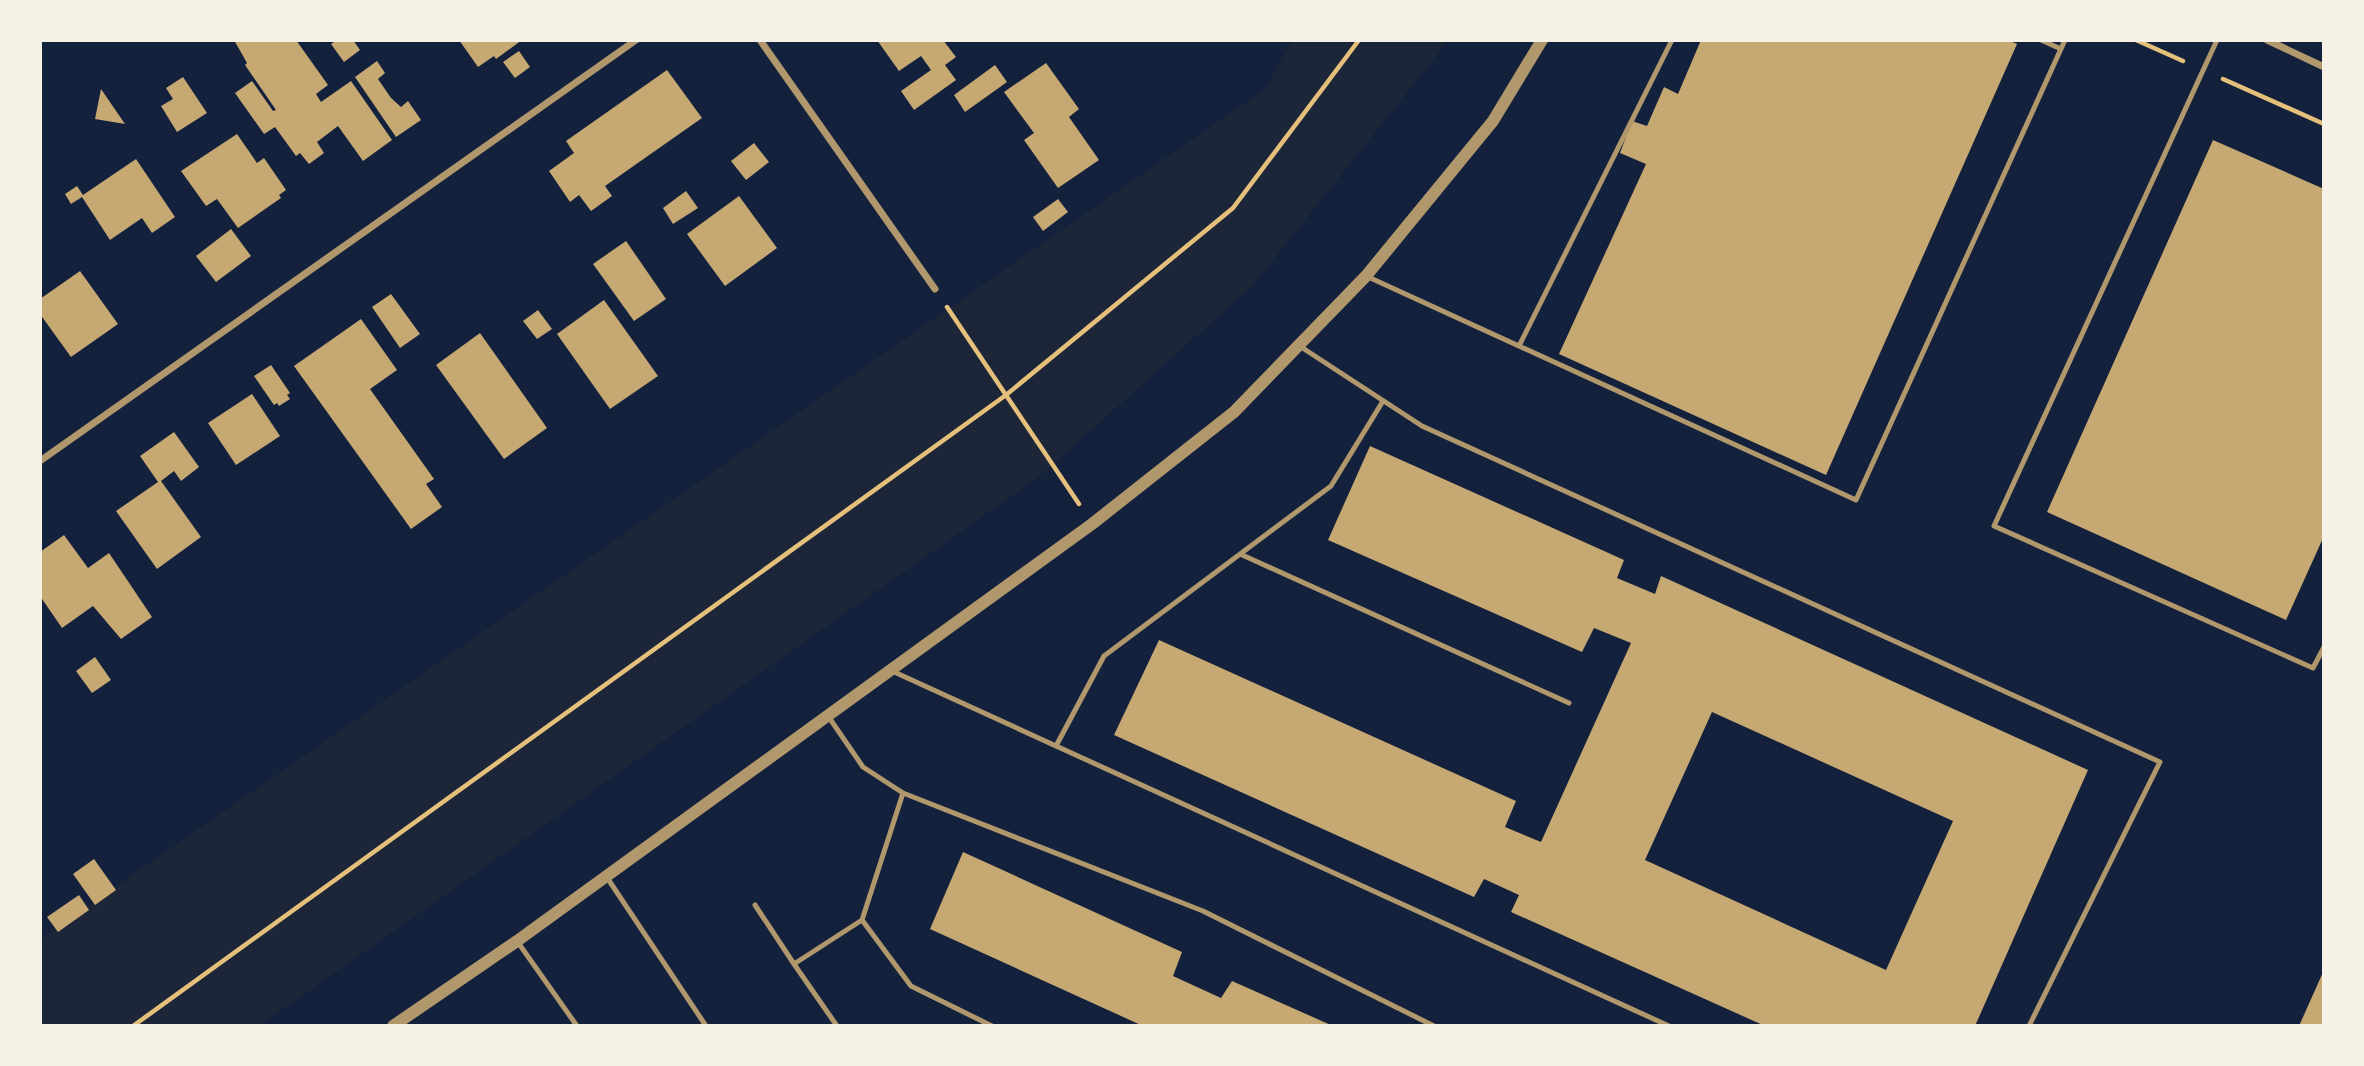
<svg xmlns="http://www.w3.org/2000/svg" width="2364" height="1066" viewBox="0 0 2364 1066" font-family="Merriweather,serif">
<rect width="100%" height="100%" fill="#14213d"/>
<path fill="#1d2539" d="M1293 40H1449L1253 285 1040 476 259 1026H40V939L1265 89Z"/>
<path fill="#c6a872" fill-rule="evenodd" d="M234 40H296L328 85 316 94 321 102 351 81 392 140 363 161 338 126 317 142 324 153 309 164 300 153 296 156 275 127 264 134 235 93 252 81 273 111 276 110 245 65 247 63Z
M337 40H353L360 50 344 62 331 44Z
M459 40H522L496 59 494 56 478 67Z
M877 40H943L956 57 945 65 956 80 914 110 901 91 931 70 921 56 899 71Z
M1701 40H2008L2017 44 1826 475 1559 354 1646 164 1620 153 1632 121 1647 126 1664 87 1678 94Z
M519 51 530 67 515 78 503 62Z
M377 61 385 73 378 79 391 98 401 107 408 101 421 120 396 137 355 77Z
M1046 63 1079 109 1069 117 1099 160 1058 188 1024 140 1034 133 1004 92Z
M995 65 1007 82 965 112 954 95Z
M667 70 702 118 605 186 612 196 591 211 579 195 570 202 549 171 574 153 566 141Z
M183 77 207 113 177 132 161 106 173 99 166 88Z
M101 89 125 124 95 119Z
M237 134 257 163 264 158 286 190 279 195 281 198 238 228 217 199 206 206 181 171Z
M2213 140 2324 189V536L2286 620 2047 512Z
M754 143 769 162 746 180 731 161Z
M136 159 175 217 152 233 142 218 110 240 82 197 71 204 65 194 77 186 83 195Z
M686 191 698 208 673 224 663 208Z
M739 196 777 248 725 286 687 234Z
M1058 199 1068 212 1043 231 1033 217Z
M231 229 251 256 216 282 196 256Z
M626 241 666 299 634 321 593 264Z
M80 271 118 324 71 357 40 314V299Z
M391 294 420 334 400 348 372 307Z
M604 300 658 376 610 409 557 334Z
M538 310 552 329 537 339 523 321Z
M361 319 397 370 370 389 434 479 426 484 442 507 411 529 294 366Z
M480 333 547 428 504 459 436 365Z
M271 365 290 393 287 395 290 399 279 406 277 403 274 405 254 376Z
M252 394 280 436 236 465 208 423Z
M174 432 199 467 181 481 174 471 161 481 201 537 157 569 116 511 158 482 140 456Z
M1370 446 1624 560 1617 578 1655 594 1661 576 2088 770 1975 1026H1765L1511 912 1519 895 1484 879 1474 897 1114 735 1159 640 1516 801 1505 827 1541 842 1631 643 1594 628 1582 652 1328 540ZM1712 712 1953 821 1886 970 1645 860Z
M64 535 88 568 109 553 152 617 121 639 93 606 62 628 40 596V552Z
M95 657 111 680 92 693 76 671Z
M963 852 1182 952 1173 976 1221 998 1232 981 1333 1026H1143L930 929Z
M94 859 116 890 95 905 73 874Z
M79 895 89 910 58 932 47 917Z
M2324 970V1026H2299Z"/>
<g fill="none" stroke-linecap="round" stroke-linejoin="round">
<path stroke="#e5c07b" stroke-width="4.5" d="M2136 40 2183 61
M2223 79 2324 124
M947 307 1079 504
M133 1026 1006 395 1233 208 1359 40"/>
<path stroke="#b1986c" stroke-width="5" d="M2041 40 2061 49
M2217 40 1994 526 2313 668 2324 647
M1366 276 1856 500 2065 40
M1298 345 1422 426 2160 762 2029 1026
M1519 346 1672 40
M1240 554 1569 703
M892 671 1669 1026
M828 716 863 767 903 793 1203 911 1434 1026
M1056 746 1104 656 1331 486 1383 401
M606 876 706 1026
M755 905 794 964
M862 920 911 986 992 1026
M517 941 577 1026
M837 1026 794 964 862 920 903 793"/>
<path stroke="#b1986c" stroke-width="7" d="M760 40 935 289
M2267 40 2324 67
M40 461 636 40"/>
<path stroke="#b1986c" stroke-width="12" d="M393 1026 517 941 1092 524 1234 412 1366 276 1493 121 1542 40"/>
</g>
<rect width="2364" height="1066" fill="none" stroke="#f6f1e7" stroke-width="84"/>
</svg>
